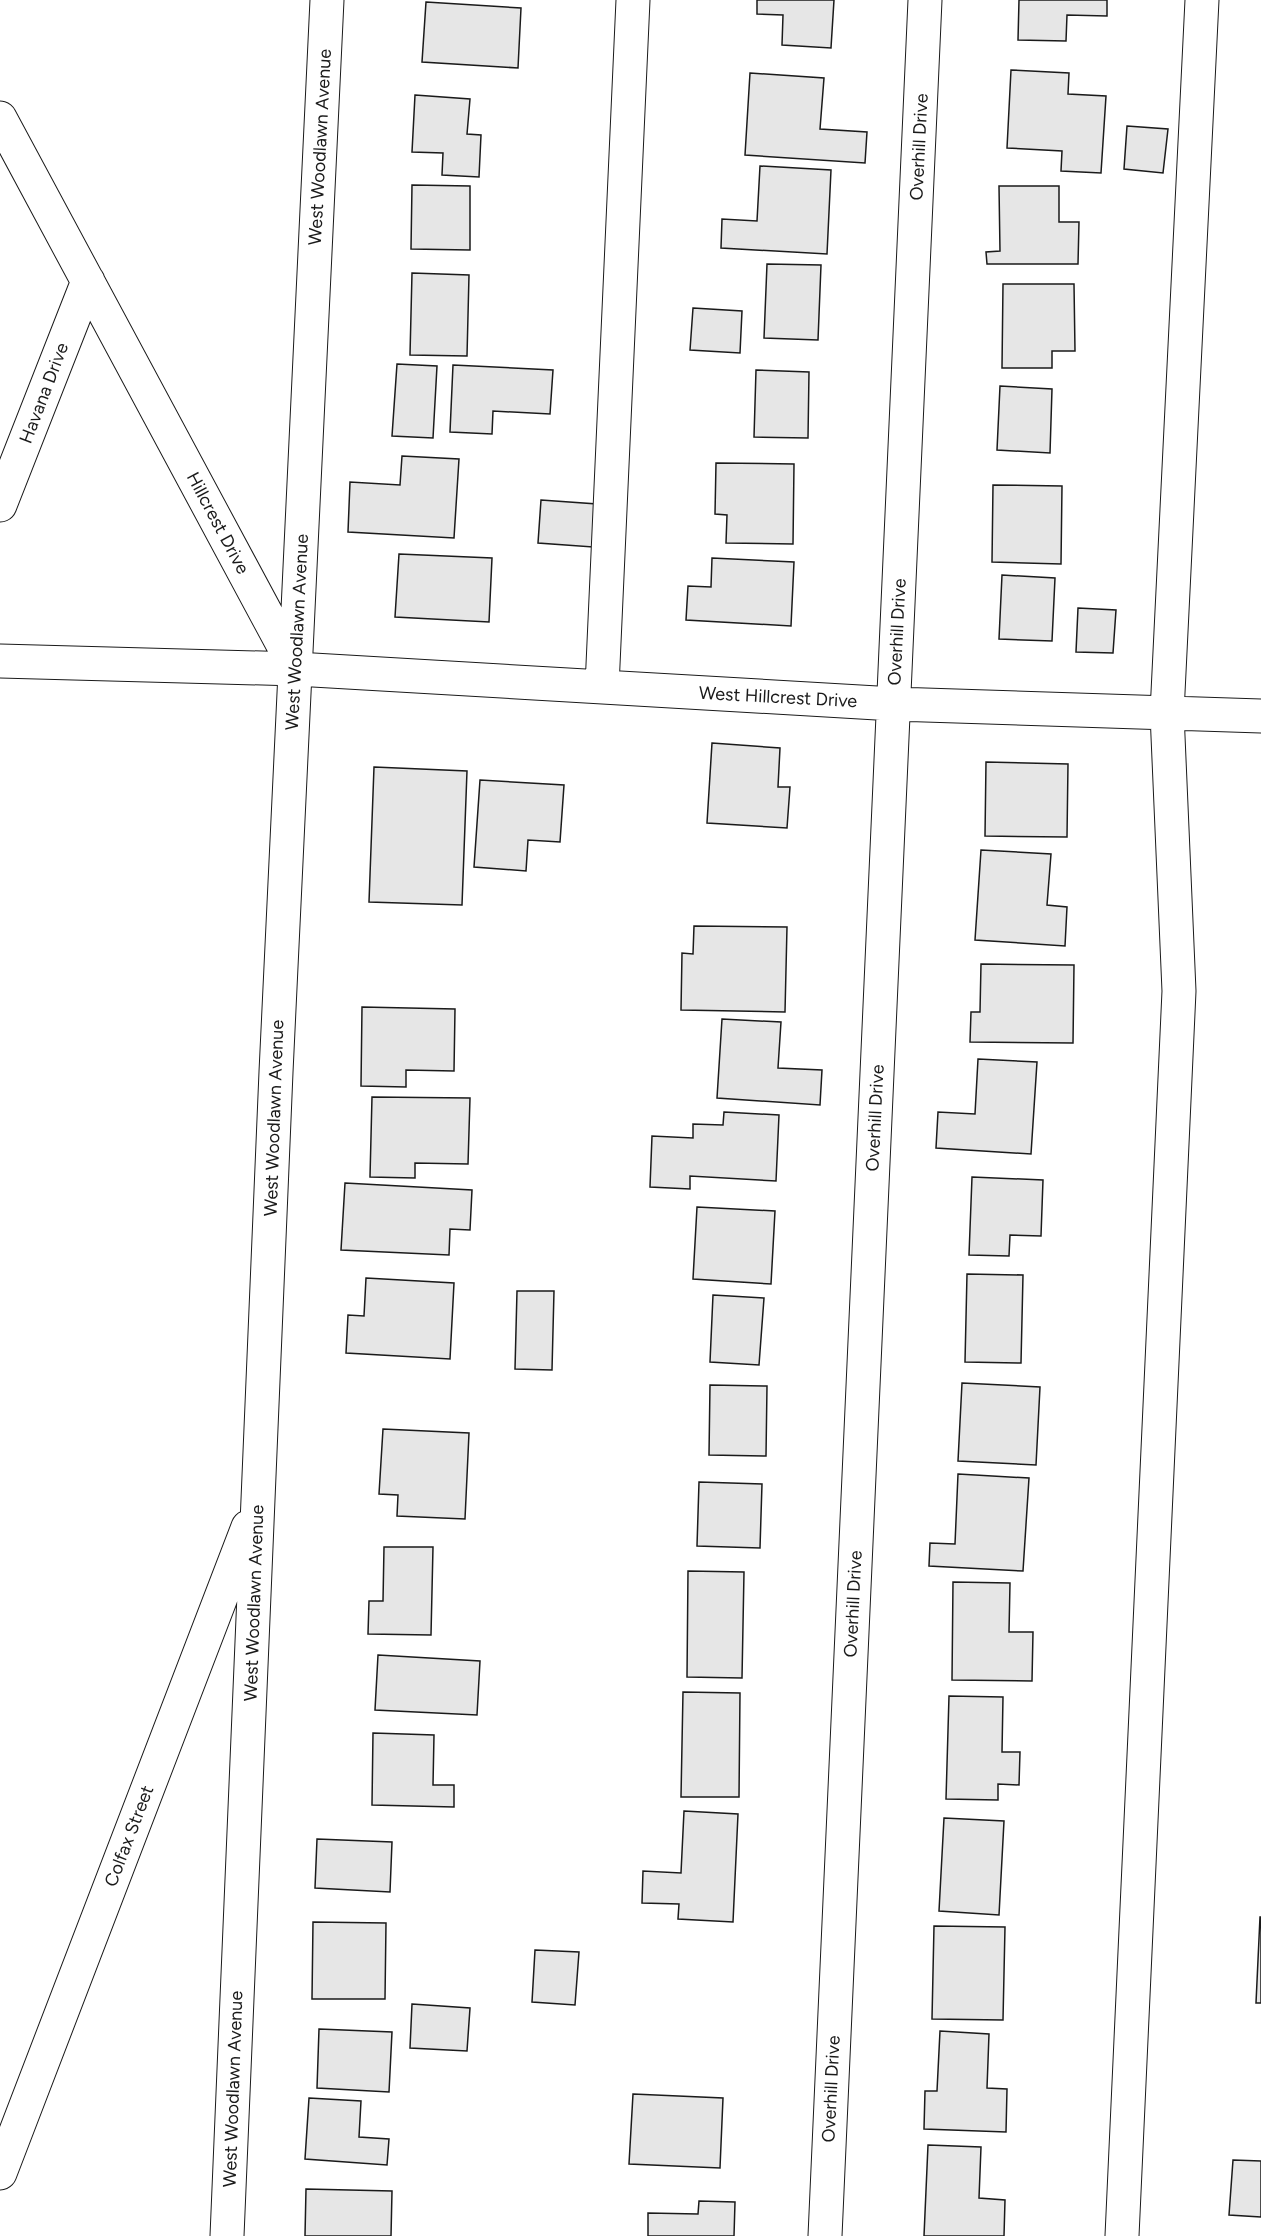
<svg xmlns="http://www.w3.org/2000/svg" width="1261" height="2236" viewBox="0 0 1261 2236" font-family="Figtree,sans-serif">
<rect width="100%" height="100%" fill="#fff"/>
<path fill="#e6e6e6" stroke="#1a1a1a" stroke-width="1.5" d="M757 0H834L831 48 782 45 783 15 757 14Z
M1019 0H1107V16L1067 15 1066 41 1018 40Z
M426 2 521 8 518 68 422 62Z
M1011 70 1069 73 1068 94 1106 96 1101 173 1061 171 1062 151 1007 148Z
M750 73 824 78 820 129 867 132 865 163 745 155Z
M415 95 470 99 467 134 481 135 479 177 442 175 443 153 412 152Z
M1127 126 1168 129 1163 173 1124 169Z
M760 166 831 170 827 254 721 248 722 219 757 221Z
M412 185 470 186V250L411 249Z
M999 186H1059V222H1079L1078 264H987L986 252 1000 251Z
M767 264 821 265 818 340 764 338Z
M412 273 469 275 467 356 410 355Z
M1003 284H1074L1075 351H1052V368H1002Z
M693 308 742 311 740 353 690 350Z
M397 364 437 366 433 438 392 436Z
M453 365 553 370 550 414 493 411 492 434 450 432Z
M756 370 809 372 808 438 754 437Z
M1000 386 1052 389 1050 453 997 450Z
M402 456 459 459 454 538 348 532 350 482 400 485Z
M716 463 794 464 793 544 726 543 727 515 715 514Z
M993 485 1062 486 1061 564 992 562Z
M541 500 597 504 593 547 538 543Z
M399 554 492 558 489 622 395 617Z
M712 558 794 562 791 626 686 620 688 586 711 587Z
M1002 575 1055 578 1052 641 999 639Z
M1078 608 1116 610 1113 653 1076 652Z
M712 743 780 748 778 787H790L787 828 707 823Z
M986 762 1068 764 1067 837 985 836Z
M374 767 467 771 462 905 369 902Z
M480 780 564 785 560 842 528 840 526 871 474 867Z
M981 850 1051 854 1047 905 1067 907 1065 946 975 940Z
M694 926 787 927 785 1012 681 1010 682 953 693 954Z
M981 964 1074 965 1073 1043 970 1042 971 1012H980Z
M362 1007 455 1009 454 1071 406 1070V1087L361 1086Z
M722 1019 781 1022 778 1068 822 1070 820 1105 717 1098Z
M978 1059 1037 1062 1031 1154 936 1148 938 1112 975 1114Z
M372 1097 470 1098 468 1164 415 1163V1178L370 1177Z
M724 1112 779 1115 776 1181 690 1176V1189L650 1187 652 1136 693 1138V1124L723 1125Z
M972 1177 1043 1180 1041 1236 1010 1235 1009 1256 969 1255Z
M345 1183 472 1190 470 1230 450 1229 449 1255 341 1250Z
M697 1207 775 1211 771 1284 693 1279Z
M967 1274 1023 1275 1021 1363 965 1362Z
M366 1278 454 1283 450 1359 346 1353 348 1315 364 1316Z
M517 1291H554L552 1370 515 1369Z
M713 1295 764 1298 759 1365 710 1362Z
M962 1383 1040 1387 1036 1465 958 1461Z
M710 1385 767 1386 766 1456 709 1455Z
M383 1429 469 1433 465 1519 397 1516 398 1495 379 1494Z
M958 1474 1029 1478 1023 1571 929 1566 930 1543 955 1544Z
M699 1482 762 1484 760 1548 697 1546Z
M384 1547H433L431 1635 368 1634 369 1601H383Z
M688 1571 744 1572 742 1678 687 1677Z
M953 1582 1010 1583 1009 1632H1033L1032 1681 952 1680Z
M378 1655 480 1661 477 1715 375 1710Z
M683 1692 740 1693 739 1797H681Z
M949 1696 1003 1697 1002 1752H1020L1019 1785 998 1784V1800L946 1799Z
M373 1733 434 1735 433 1785H454V1807L372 1805Z
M684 1811 738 1814 733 1922 678 1919 679 1904 642 1903 643 1871 681 1873Z
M944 1818 1004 1821 999 1915 939 1911Z
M317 1839 392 1842 390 1892 315 1888Z
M1260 1917H1261V2003H1256Z
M313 1922 386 1923 385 1999H312Z
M934 1926 1005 1927 1003 2020 932 2019Z
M535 1950 579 1952 575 2005 532 2002Z
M412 2004 470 2008 467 2051 410 2048Z
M319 2029 392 2032 389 2092 317 2088Z
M940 2031 989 2034 987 2088 1007 2089 1006 2132 924 2129 925 2091H937Z
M633 2094 723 2098 720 2168 629 2164Z
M309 2098 361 2101 359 2137 389 2139 387 2165 305 2159Z
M928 2145 981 2147 979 2198 1005 2200 1004 2236H924Z
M1233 2160 1261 2161V2217L1229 2215Z
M306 2189 392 2191 391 2236H305Z
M699 2201 735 2202 734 2236H648V2213L698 2214Z"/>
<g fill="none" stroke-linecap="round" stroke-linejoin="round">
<defs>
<path id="minor" d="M0 118 296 669
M0 505 88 281
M0 661 296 669 894 704 1261 716
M602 687 633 0
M0 2173 248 1527
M227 2236 276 1072 327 0
M825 2236 925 0
M1122 2236 1179 991 1167 713 1202 0"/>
</defs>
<use href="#minor" stroke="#1a1a1a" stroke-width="35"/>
<use href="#minor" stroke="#fff" stroke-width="33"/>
</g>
<g text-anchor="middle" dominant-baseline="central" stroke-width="4.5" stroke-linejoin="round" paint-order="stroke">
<g font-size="18" fill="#1a1a1a" stroke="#fff">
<text transform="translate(320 147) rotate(-87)">West Woodlawn Avenue</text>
<text transform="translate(919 147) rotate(-87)">Overhill Drive</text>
<text transform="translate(44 393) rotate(-69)">Havana Drive</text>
<text transform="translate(218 523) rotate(62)">Hillcrest Drive</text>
<text transform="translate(297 632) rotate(-87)">West Woodlawn Avenue</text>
<text transform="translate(897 632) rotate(-87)">Overhill Drive</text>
<text transform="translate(778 697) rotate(3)">West Hillcrest Drive</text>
<text transform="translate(274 1118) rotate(-88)">West Woodlawn Avenue</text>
<text transform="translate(875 1118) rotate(-87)">Overhill Drive</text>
<text transform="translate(254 1603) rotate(-88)">West Woodlawn Avenue</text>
<text transform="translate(853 1604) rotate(-87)">Overhill Drive</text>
<text transform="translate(129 1836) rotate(-69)">Colfax Street</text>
<text transform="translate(233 2089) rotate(-88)">West Woodlawn Avenue</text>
<text transform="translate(831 2089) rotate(-87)">Overhill Drive</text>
</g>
</g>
</svg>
